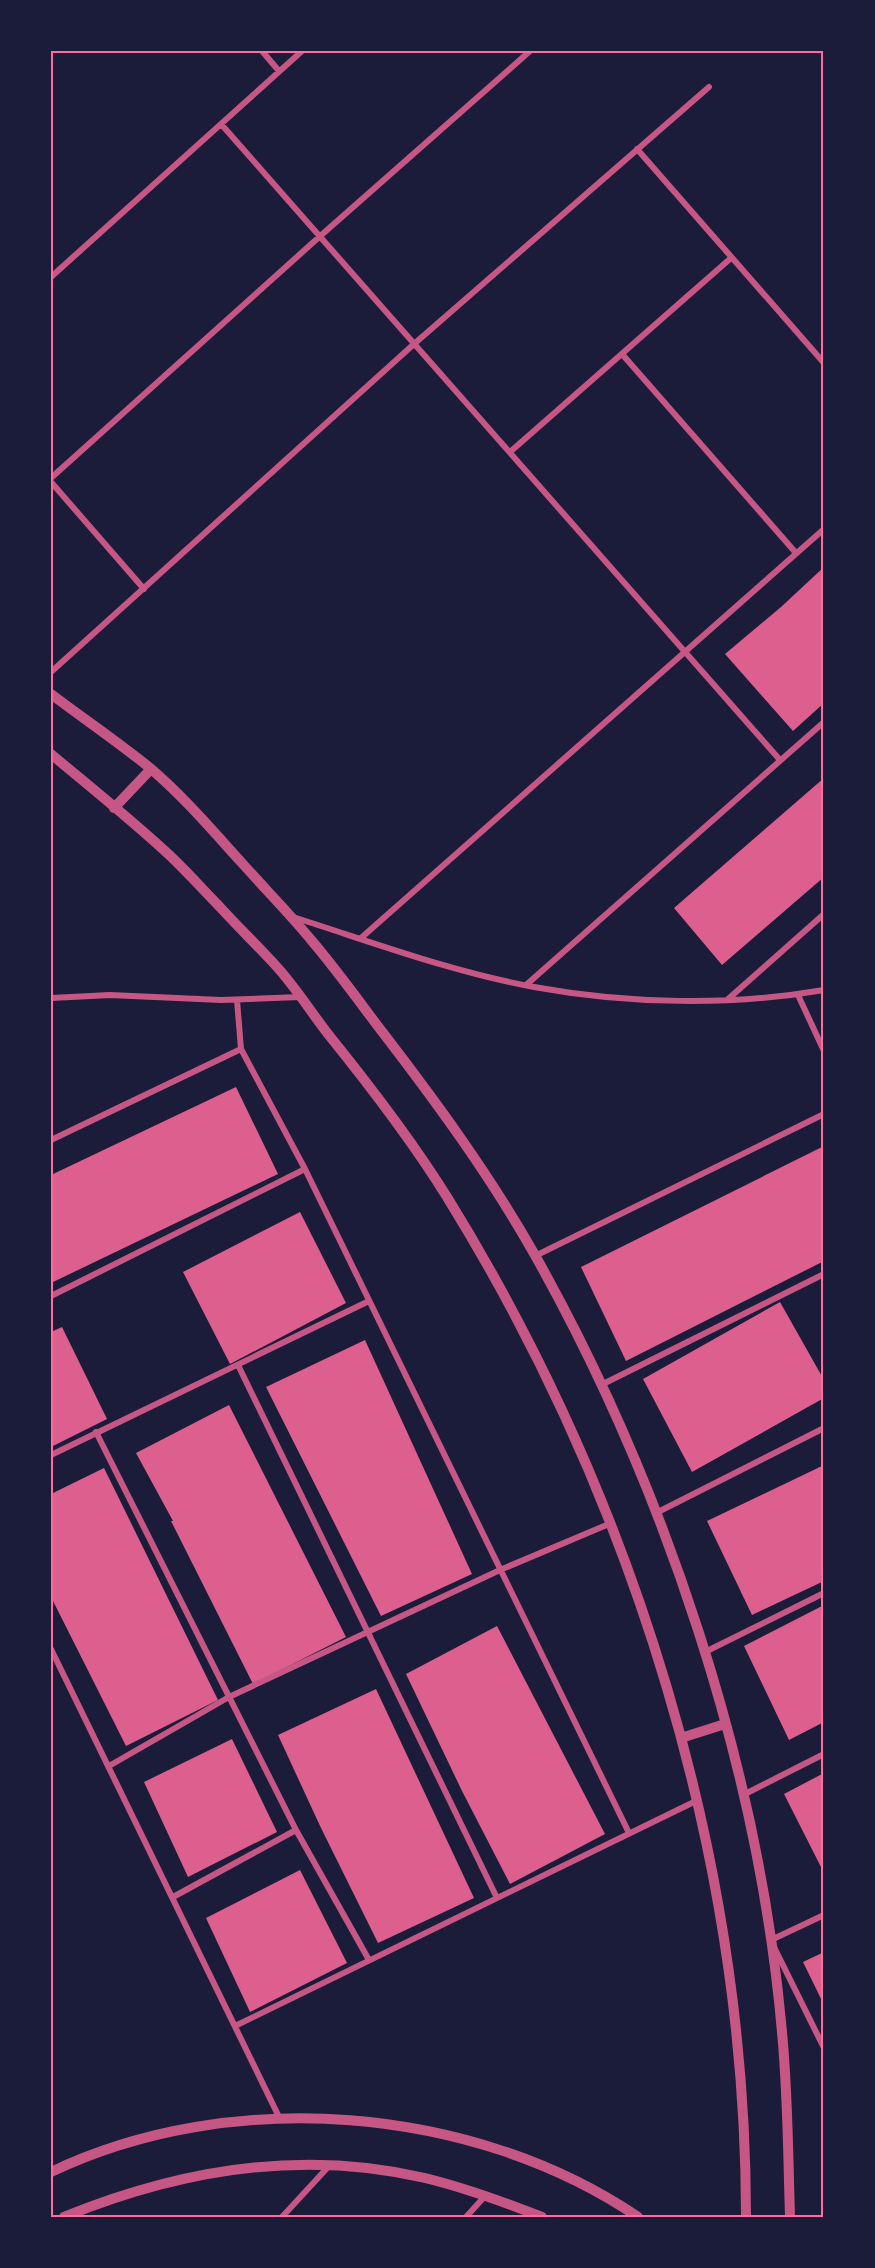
<svg xmlns="http://www.w3.org/2000/svg" width="875" height="2268" viewBox="0 0 875 2268" font-family="'Noto Sans',sans-serif">
<rect width="100%" height="100%" fill="#1b1b3a"/>
<path fill="#dd5f8e" d="M824 567V703L793 731 725 654 781 607Z
M824 778V877L722 965 674 908Z
M236 1087 278 1174 51 1283V1175Z
M824 1146V1261L626 1361 581 1267Z
M300 1212 346 1303 230 1364 183 1272Z
M780 1302 824 1380V1398L692 1472 643 1379Z
M62 1327 107 1419 51 1447V1332Z
M365 1340 472 1574 381 1616 266 1387Z
M229 1405 346 1637 253 1684 171 1521H173L136 1453Z
M824 1465V1581L752 1615 707 1521Z
M104 1468 218 1700 126 1746 51 1597V1494Z
M824 1605V1722L789 1740 744 1646Z
M497 1626 605 1834 510 1884 462 1791 406 1674Z
M376 1689 474 1898 378 1943 321 1828 278 1735Z
M232 1739 277 1832 188 1877 144 1782Z
M824 1773V1873L784 1794Z
M300 1870 347 1963 250 2012 206 1918Z
M824 1952V2005L803 1962Z"/>
<g fill="none" stroke-linecap="round" stroke-linejoin="round">
<path stroke="#c65784" stroke-width="6" d="M262 51 279 71
M221 124 780 760
M637 149 824 363
M51 277 302 51
M622 354 796 553
M510 452 731 258
M51 478 318 238 530 51
M51 482 144 589
M51 672 414 344 709 87
M293 917C372 942 452 972 534 987 627 1004 731 1006 824 990
M361 938 824 529
M526 985 824 722
M798 995 824 1051
M51 998 110 995 221 1000 300 997
M237 1000 241 1049 305 1169 629 1833
M727 1000 824 914
M51 1140 241 1049
M535 1256 824 1114
M51 1296 305 1169
M238 1365 497 1898
M601 1385 824 1274
M96 1432 296 1830 369 1960
M51 1455 369 1301
M656 1513 824 1428
M51 1649 280 2119
M705 1652 824 1593
M109 1766 229 1697 500 1570 609 1524
M743 1795 824 1754
M173 1897 296 1830
M771 1940 824 1915
M775 1949 824 2048
M235 2026 698 1800
M282 2217 329 2166
M466 2217 486 2195"/>
<path stroke="#c65784" stroke-width="10" d="M51 694C84 719 118 742 150 768 183 796 212 830 242 863 265 889 290 914 312 941 335 968 356 997 377 1025 434 1099 490 1175 536 1257 665 1487 759 1769 782 2032 788 2094 788 2155 790 2217
M51 754C89 786 129 818 166 852 185 869 201 888 219 906 238 927 258 946 277 967 296 988 311 1012 328 1034 370 1086 411 1139 447 1197 634 1499 746 1861 746 2217
M114 808 151 769
M681 1738 725 1724
M51 2172C231 2086 473 2105 638 2217
M64 2217C179 2170 302 2149 425 2178 466 2188 504 2202 542 2217"/>
</g>
<rect width="875" height="2268" fill="none" stroke="#1b1b3a" stroke-width="105"/>
<rect x="52" y="52" width="770" height="2164" fill="none" stroke="#ff6b9d" stroke-width="2"/>
</svg>
